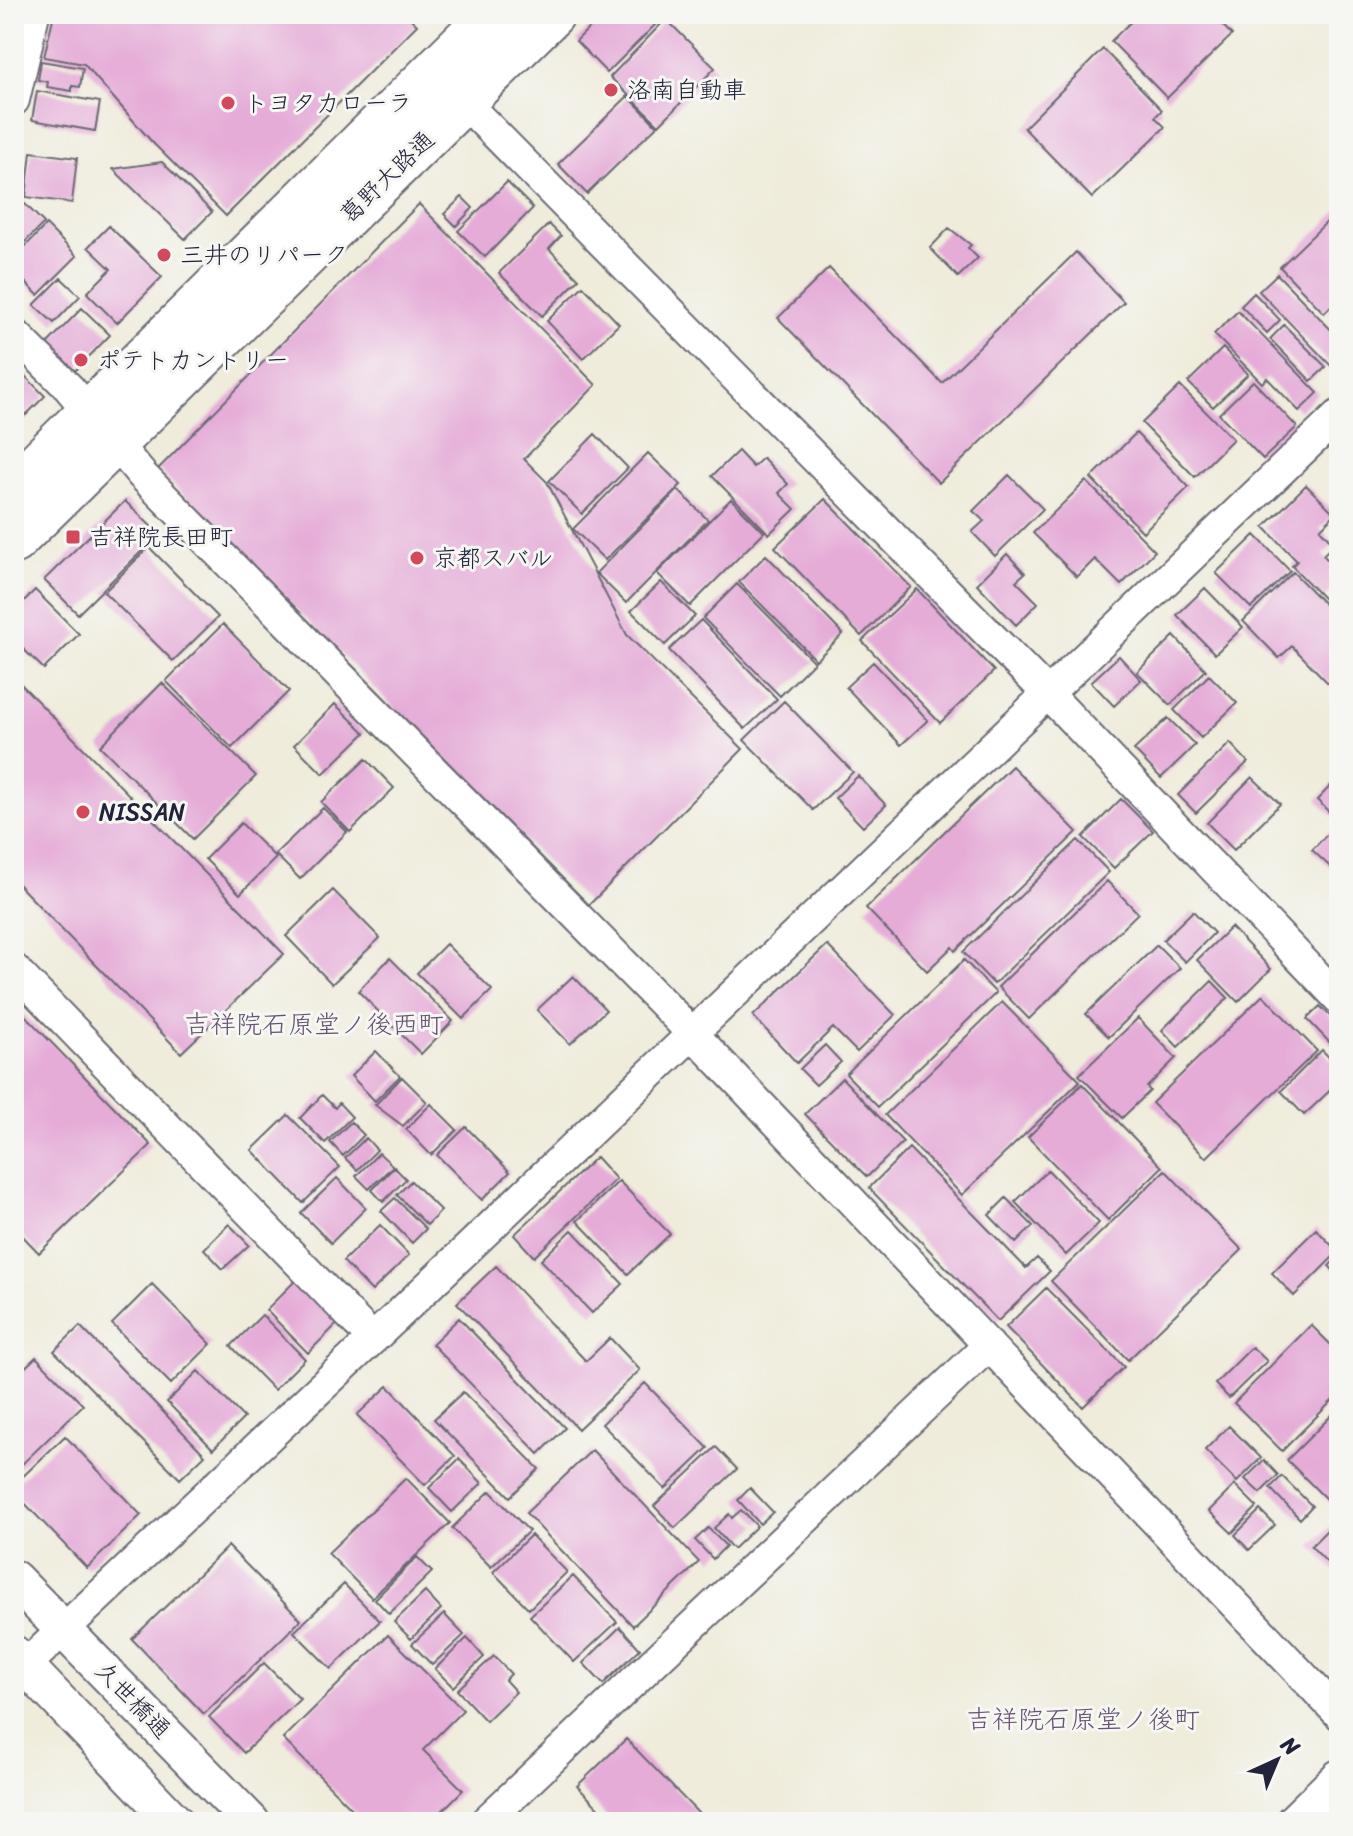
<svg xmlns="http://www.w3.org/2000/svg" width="1353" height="1836" viewBox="0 0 1353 1836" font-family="Sriracha,'Klee One',sans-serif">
<rect width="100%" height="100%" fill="#f6f6f2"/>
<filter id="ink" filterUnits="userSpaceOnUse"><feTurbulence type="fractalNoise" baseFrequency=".0125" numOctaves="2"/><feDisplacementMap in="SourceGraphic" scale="16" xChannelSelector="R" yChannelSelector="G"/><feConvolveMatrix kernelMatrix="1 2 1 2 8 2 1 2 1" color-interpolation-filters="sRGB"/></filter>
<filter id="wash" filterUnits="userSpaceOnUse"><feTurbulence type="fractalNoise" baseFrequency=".006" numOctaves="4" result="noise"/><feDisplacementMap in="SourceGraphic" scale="32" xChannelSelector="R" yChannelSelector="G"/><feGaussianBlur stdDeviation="1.8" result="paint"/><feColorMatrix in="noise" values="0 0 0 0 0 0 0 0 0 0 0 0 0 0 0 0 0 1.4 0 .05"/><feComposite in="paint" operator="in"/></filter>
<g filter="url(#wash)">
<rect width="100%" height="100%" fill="#efecdb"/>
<g id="blocks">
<path fill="#e5acd8" d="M54 14H406L417 25 226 216 152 142 84 64 44 57Z
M603 14H660L663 17 607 73 576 41Z
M1139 14H1212L1232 35 1167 98 1111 41Z
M666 19 715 68 659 125 610 77Z
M1103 49 1162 110 1155 117 1165 127 1092 198 1024 128Z
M41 61 83 68 80 87 72 86V91L47 87 48 82 38 80Z
M37 91 100 102 95 131 32 120Z
M628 96 657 126 587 194 558 164Z
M31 152 77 158 72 203 26 197Z
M162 162 212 212 185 239 113 169Z
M507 182 533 208 485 257 458 231Z
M16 195 44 223 21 246 14 238Z
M462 197 473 208 456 226 444 214Z
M419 204 596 385 524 459 547 482 627 635 743 749 589 905 158 469Z
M1339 210V298L1324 313 1280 267Z
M549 224 561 236 549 249 579 279 542 316 499 273Z
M46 225 77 256 38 295 14 271V258Z
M109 226 162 277 117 323 87 293 111 269 88 247Z
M949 228 971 245 968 248 978 258 958 277 930 248Z
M1076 252 1124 302 939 483 778 318 829 268 942 383Z
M1277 274 1339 338V361L1332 367 1259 291Z
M61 278 80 296 54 323 34 305Z
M583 286 619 324 583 359 547 321Z
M1254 293 1280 320 1267 333 1241 306Z
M82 308 110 335 75 371 47 344Z
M1238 311 1318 393 1299 411 1267 378 1262 383 1214 334Z
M1284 325 1326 367 1311 381 1270 339Z
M1223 348 1248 374 1213 407 1188 382Z
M14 365 45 396 26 415 14 403Z
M1253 381 1297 427 1263 459 1219 414Z
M1180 386 1233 439 1195 477 1142 423Z
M14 407 24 417 14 427Z
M1136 433 1189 487 1143 532 1091 478Z
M595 434 628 468 582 514 549 481Z
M738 451 753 467 763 458 788 484 779 493 795 509 769 534 712 476Z
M648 453 681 485 605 560 573 529Z
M1009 475 1043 509 995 556 972 532 984 521 973 511Z
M1086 481 1155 551 1121 585 1095 559 1077 577 1033 533Z
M1306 485 1335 514 1320 529 1334 544 1323 555 1339 572V584L1324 599 1292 566 1297 561 1264 527Z
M678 490 708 520 626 603 596 573Z
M731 499 764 532 690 606 657 573Z
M825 499 911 587 861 636 775 547Z
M125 501 159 534 78 614 44 580Z
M1255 535 1290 571 1251 608 1216 573Z
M149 547 218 617 173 661 104 592Z
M1007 554 1025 573 1016 581 1038 603 1016 625 977 584Z
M766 555 843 634 816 660 739 582Z
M1293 572 1339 619V673L1328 683 1292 646 1279 658 1243 621Z
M661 582 695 616 665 645 631 611Z
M737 584 814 662 780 696 703 618Z
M1205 588 1243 627 1215 654 1177 615Z
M917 589 994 671 940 723 862 641Z
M35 590 79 634 44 669 14 640V611Z
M701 620 777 699 745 729 669 650Z
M223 624 289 691 232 748 166 681Z
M1174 636 1206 670 1170 705 1137 672Z
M1119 656 1141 680 1114 706 1091 682Z
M873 662 928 720 901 745 846 687Z
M1209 675 1237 703 1201 738 1174 710Z
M14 677 284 954 181 1053 14 880Z
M162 683 256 776 193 839 100 746Z
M784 701 853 772 813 810 744 740Z
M335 704 365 733 323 774 294 745Z
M1168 718 1195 745 1161 778 1134 750Z
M1230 743 1248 762 1196 813 1178 795Z
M366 759 394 788 350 832 321 802Z
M1012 766 1077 832 955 951 952 947 927 971 866 908Z
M858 776 886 805 863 827 835 798Z
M1252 777 1280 804 1234 850 1207 823Z
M1339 777V814L1335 818 1317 800Z
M1121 799 1153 831 1114 868 1083 837Z
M323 808 347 832 300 879 275 854Z
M1339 822V875L1312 850Z
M241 823 276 858 240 894 205 859Z
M1078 840 1109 872 994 984 963 952Z
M1107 881 1138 913 1029 1019 998 987Z
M333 890 380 938 332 984 286 936Z
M1193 911 1214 933 1185 962 1163 940Z
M1231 927 1271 969 1238 1002 1197 960Z
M446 944 492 990 463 1019 417 973Z
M827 945 895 1015 857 1052 833 1028 797 1063 753 1016Z
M1157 945 1180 968 1109 1037 1086 1014Z
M390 958 453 1021 421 1054 358 991Z
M964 960 996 993 878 1107 846 1074Z
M573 976 606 1010 570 1044 537 1010Z
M1212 981 1228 998 1178 1047 1162 1030Z
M1263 995 1317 1051 1206 1158 1152 1103Z
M1002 1002 1080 1081 962 1195 885 1115Z
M14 1004 151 1145 39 1253 14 1227Z
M1320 1006 1339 1025V1037L1332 1045 1307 1019Z
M1138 1018 1176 1058 1147 1087 1150 1091 1122 1118 1079 1075Z
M825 1045 841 1062 816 1085 800 1069Z
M1322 1050 1339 1068V1082L1304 1115 1281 1091Z
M376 1051 400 1076 375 1101 351 1076Z
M402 1077 427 1102 403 1126 375 1105Z
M842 1078 903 1142 867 1177 805 1114Z
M1082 1084 1162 1167 1108 1220 1028 1137Z
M322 1095 335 1108 339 1103 352 1117 325 1143 300 1118Z
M431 1104 457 1130 431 1155 406 1129Z
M288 1115 340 1167 303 1203 252 1150Z
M351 1122 364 1135 343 1156 330 1142Z
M466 1127 510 1172 482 1200 437 1155Z
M366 1138 377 1150 357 1170 345 1158Z
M909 1148 1026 1268 1037 1258 1050 1271 998 1321 869 1188Z
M379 1153 393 1166 369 1189 356 1176Z
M596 1157 616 1179 534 1257 514 1235Z
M394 1167 406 1179 383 1202 372 1190Z
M1048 1170 1099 1223 1066 1255 1015 1202Z
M1165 1170 1242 1250 1128 1360 1051 1281Z
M337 1178 366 1208 331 1243 301 1213Z
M411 1181 441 1211 427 1225 397 1195Z
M619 1181 670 1234 628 1274 577 1221Z
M395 1198 426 1229 412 1243 381 1211Z
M1006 1198 1033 1226 1016 1243 989 1215Z
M229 1224 249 1245 223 1269 204 1249Z
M380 1225 409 1255 372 1291 343 1261Z
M1316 1229 1338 1252 1294 1296 1272 1273Z
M572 1230 623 1284 592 1313 541 1260Z
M1339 1256V1276L1329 1266Z
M496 1266 586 1361 610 1338 640 1370 578 1429 457 1303Z
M296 1280 338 1323 308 1353 266 1310Z
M152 1284 211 1344 171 1384 112 1324Z
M1046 1288 1124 1367 1083 1407 1006 1327Z
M262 1315 305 1359 274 1390 231 1346Z
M459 1318 565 1428 539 1454 432 1344Z
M1311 1325 1339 1353V1394L1282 1451 1234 1403Z
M80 1326 205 1455 180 1479 54 1351Z
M1252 1347 1267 1361 1229 1398 1215 1384Z
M36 1357 83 1405 14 1472V1378Z
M198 1371 244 1418 213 1449 167 1402Z
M645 1383 708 1448 665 1489 602 1424Z
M388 1386 455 1456 425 1485 357 1415Z
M463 1392 539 1469 510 1497 434 1419Z
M1339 1408V1512L1287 1460Z
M1229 1426 1261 1458 1237 1482 1205 1450Z
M65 1436 141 1515 87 1568 14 1492V1485Z
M716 1447 737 1469 675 1528 654 1506Z
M592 1450 699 1562 633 1626 526 1513Z
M459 1459 482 1483 452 1512 429 1488Z
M1264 1460 1278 1475 1260 1493 1245 1479Z
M1282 1476 1312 1506 1300 1519 1270 1488Z
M406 1478 450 1523 372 1598 328 1553Z
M1235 1485 1257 1507 1232 1533 1209 1511Z
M750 1488 773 1512 760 1524 738 1500Z
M490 1491 529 1531 491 1567 452 1528Z
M741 1510 757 1526 733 1549 714 1528 729 1514 732 1518Z
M1260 1510 1275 1525 1249 1550 1235 1535Z
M1339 1518V1575L1311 1546Z
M708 1528 726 1546 713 1559 695 1540Z
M531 1535 567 1572 529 1609 493 1572Z
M228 1546 301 1620 204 1714 132 1639Z
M417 1557 432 1572 389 1614 375 1599Z
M573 1576 617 1622 574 1662 530 1616Z
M344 1584 380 1621 331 1669 294 1632Z
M425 1592 441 1609 411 1639 394 1622Z
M444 1614 464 1635 432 1665 412 1644Z
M620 1627 640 1649 603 1684 583 1663Z
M388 1635 463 1710 423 1750 463 1790 431 1822H365L283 1739Z
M467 1638 484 1657 453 1687 435 1669Z
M494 1656 511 1674 505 1680 516 1692 486 1721 457 1690Z
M264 1663 300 1699 244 1753 209 1717Z
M626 1739 703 1818 699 1822H612L577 1786Z"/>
</g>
</g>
<g filter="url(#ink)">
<use href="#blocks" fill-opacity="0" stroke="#6a6973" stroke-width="2"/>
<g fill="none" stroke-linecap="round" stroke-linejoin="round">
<defs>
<path id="minor" d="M449 87 1047 693 1339 999
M14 100 34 14
M14 333 69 388 142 475 693 1034 1339 1714
M14 969 373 1339
M14 1676 395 1318 1339 415
M485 1822 989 1345"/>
<path id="tertiary" d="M14 1579 251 1822
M14 1654 175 1822
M1294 1822 1339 1778"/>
<path id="trunk" d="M14 487 492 14
M14 541 552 14"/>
</defs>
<use href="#minor" stroke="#6a6973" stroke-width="34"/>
<use href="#tertiary" stroke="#6a6973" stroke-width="40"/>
<use href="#trunk" stroke="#6a6973" stroke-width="48"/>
<use href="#minor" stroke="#fff" stroke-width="30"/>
<use href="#tertiary" stroke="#fff" stroke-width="36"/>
<use href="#trunk" stroke="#fff" stroke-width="44"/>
</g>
</g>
<g fill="#d1495b" stroke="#f6f6f2" stroke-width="3">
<circle cx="611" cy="90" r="8"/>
<circle cx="228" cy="103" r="8"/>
<circle cx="164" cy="255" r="8"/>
<circle cx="81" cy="360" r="8"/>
<rect x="65" y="529" width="16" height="16" rx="4"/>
<circle cx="417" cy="558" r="8"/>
<circle cx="83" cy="812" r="8"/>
</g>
<g text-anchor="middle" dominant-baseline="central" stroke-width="6" stroke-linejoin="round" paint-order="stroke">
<g font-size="24" fill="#22223b" stroke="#f6f6f2" text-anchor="start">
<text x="627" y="90">洛南自動車</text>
<text x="244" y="103">トヨタカローラ</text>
<text x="180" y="255">三井のリパーク</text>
<text x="97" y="360">ポテトカントリー</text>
<text x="89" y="537">吉祥院長田町</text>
<text x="433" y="558">京都スバル</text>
<text x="99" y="812">NISSAN</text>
</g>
<g font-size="24" fill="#22223b" stroke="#f6f6f2">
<text transform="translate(387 177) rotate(-44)">葛野大路通</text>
<text transform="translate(133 1700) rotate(46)">久世橋通</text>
</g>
<g font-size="26" fill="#665272" stroke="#f6f6f2">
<text x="314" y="1024">吉祥院石原堂ノ後西町</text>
<text x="1083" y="1719">吉祥院石原堂ノ後町</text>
</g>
</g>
<rect width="1353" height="1836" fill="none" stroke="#f6f6f2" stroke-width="48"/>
<g transform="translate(1277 1760) rotate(44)" stroke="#f6f6f2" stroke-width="6" paint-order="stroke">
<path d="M0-6L14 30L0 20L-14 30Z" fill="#22223b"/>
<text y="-12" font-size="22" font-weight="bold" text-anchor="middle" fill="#22223b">N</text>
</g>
</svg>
